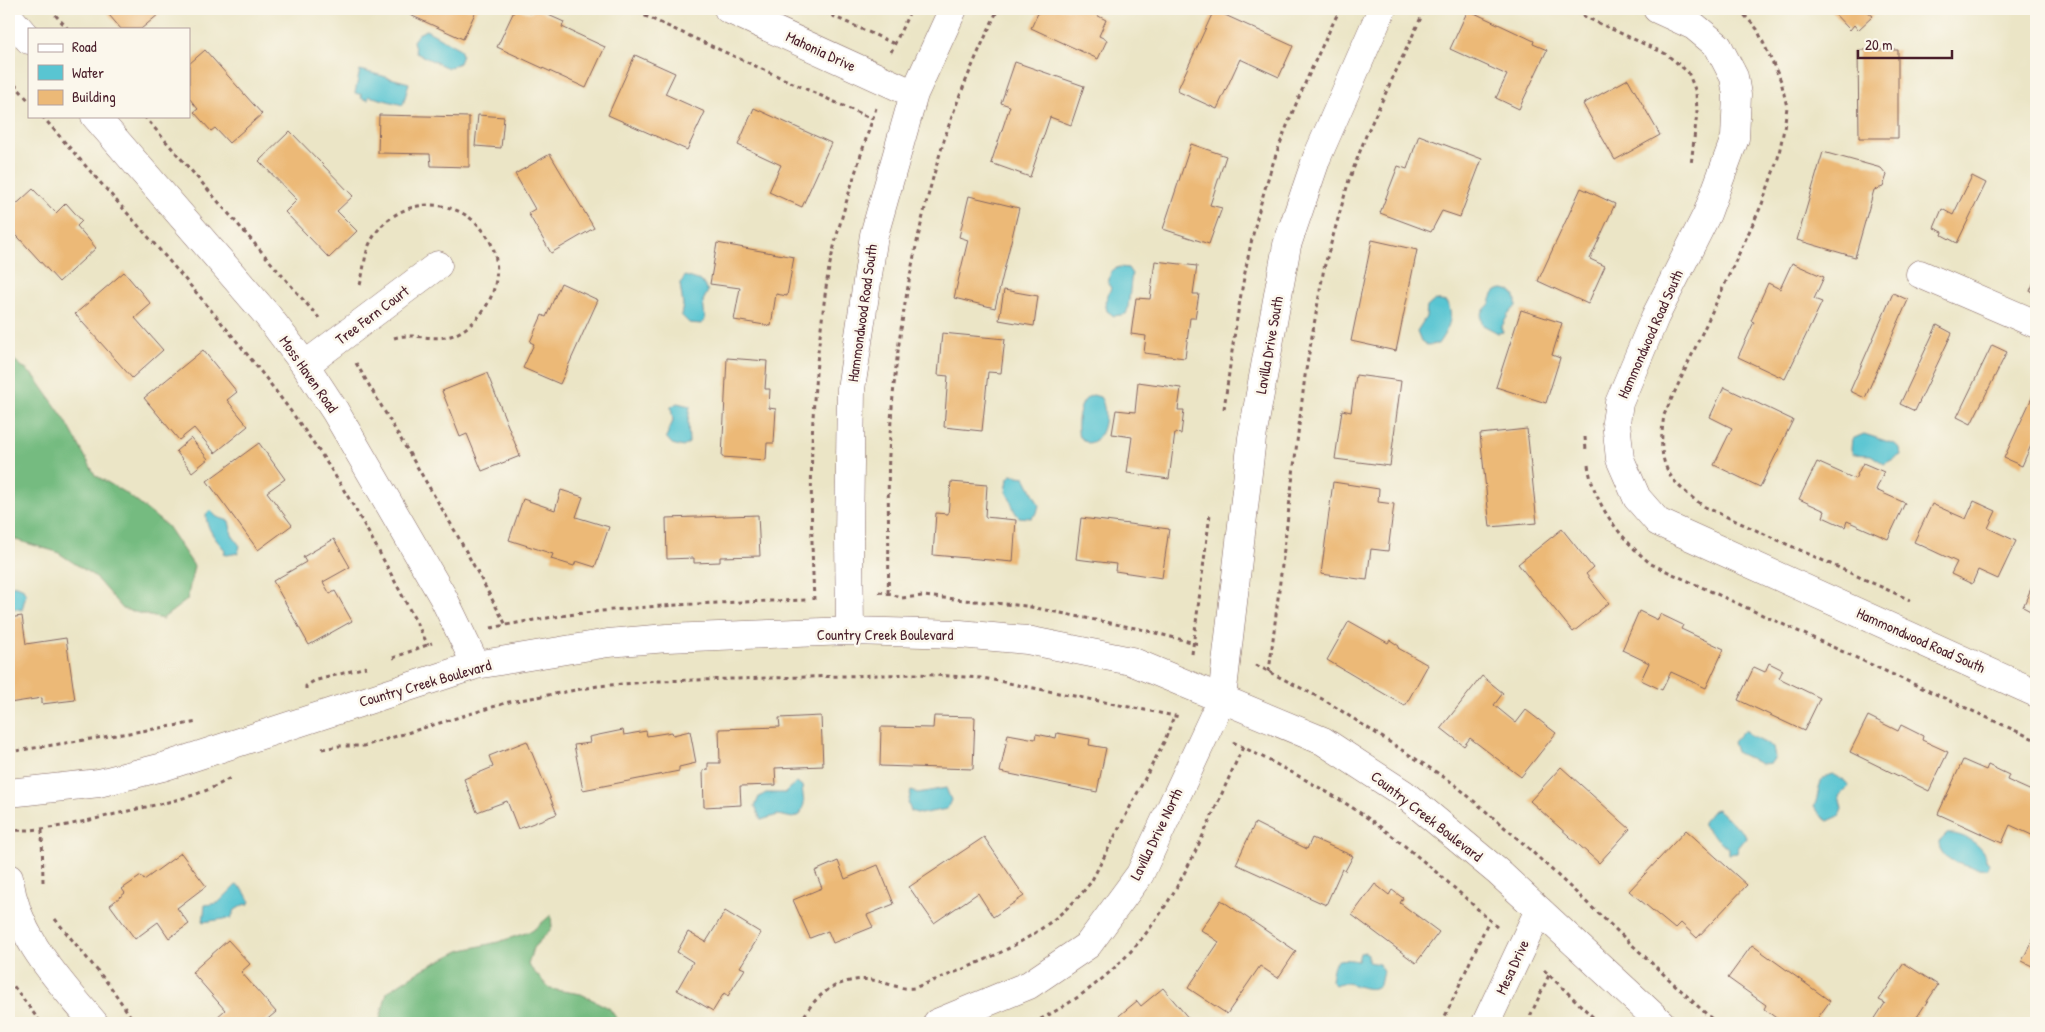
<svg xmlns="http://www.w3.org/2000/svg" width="2045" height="1032" viewBox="0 0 2045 1032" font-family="'Patrick Hand',sans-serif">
<rect width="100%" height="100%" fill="#fbf7ec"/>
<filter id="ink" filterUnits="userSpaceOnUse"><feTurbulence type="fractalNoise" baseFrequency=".02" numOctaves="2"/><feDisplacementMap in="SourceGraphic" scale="10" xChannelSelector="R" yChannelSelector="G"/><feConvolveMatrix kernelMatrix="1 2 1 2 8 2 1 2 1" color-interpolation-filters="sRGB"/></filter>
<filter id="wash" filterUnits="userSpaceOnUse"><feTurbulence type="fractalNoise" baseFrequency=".0096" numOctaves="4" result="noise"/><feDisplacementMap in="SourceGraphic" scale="20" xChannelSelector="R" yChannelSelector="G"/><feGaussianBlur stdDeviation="1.12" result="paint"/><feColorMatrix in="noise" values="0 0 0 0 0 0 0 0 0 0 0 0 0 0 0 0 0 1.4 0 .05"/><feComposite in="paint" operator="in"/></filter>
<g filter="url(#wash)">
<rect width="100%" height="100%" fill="#ebe5c6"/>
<path fill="#74bb80" stroke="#5f6d56" d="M9 356 35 377 66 421 95 475 127 494 167 526 194 566 187 600 162 619 123 609 94 576 57 552 9 538Z
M551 915 552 928 533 948 528 965 550 989 581 994 609 1008 620 1023H379L387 992 423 969 459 951 498 942 532 931Z"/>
<path fill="#59c5d2" stroke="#52727e" d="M426 30 460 49 462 55 459 63 448 68 416 53 413 41 418 34Z
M360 70 409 83 403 105 369 96 368 100 361 98 362 95 355 93Z
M1119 267 1128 268 1132 274C1130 283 1129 310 1126 314L1114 316 1107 311 1105 302 1111 288 1108 284 1111 271Z
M685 276 701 281 708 291 703 301 705 319 702 324 689 323 681 315 683 305 680 284Z
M1503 289C1512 290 1517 296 1516 306L1508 315 1501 328 1503 332 1498 333 1483 325C1478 316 1483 310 1490 304 1492 296 1493 290 1503 289Z
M1435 300 1446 302C1456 316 1447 331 1438 344L1427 345 1421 341 1417 331 1426 317 1427 307Z
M1093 395 1100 397C1109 409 1105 442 1088 443L1079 437C1076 425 1078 398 1093 395Z
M677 403 690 406 688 422 689 443 683 447 672 444 666 437 673 421 671 407Z
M1864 434 1892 443 1900 448 1901 455 1884 464 1871 455 1853 454 1851 449 1852 439Z
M1011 475 1025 477 1039 505 1037 513 1031 518 1019 517C1011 509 1013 502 1006 492L1008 478Z
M210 510 217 517 229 521 232 535 240 546 238 553 227 555 224 554 225 550C215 539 206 528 206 514Z
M16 585 22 587 26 594 22 610 9 607V587Z
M1743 731H1747L1749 735 1773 747 1775 757 1771 763 1761 764 1736 752 1733 742Z
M1833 774 1845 781 1849 786 1839 796 1842 809 1839 816 1828 821 1822 817 1814 806C1821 794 1815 777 1833 774Z
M797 782 802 786 804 804 800 815 793 818 778 815 761 820 755 806 759 797 766 793H785Z
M946 788 951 800 947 809 920 814 911 811 908 804 911 791 918 793Z
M1717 809 1745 834 1746 838 1738 848 1737 853 1728 854V848L1703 826V822L1713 810Z
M1947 834C1960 832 1985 845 1985 859L1989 863 1987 868C1974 870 1938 862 1939 842Z
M236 885C245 888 245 895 250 901L248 905 245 904 235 910 231 918 203 922 205 905 218 903Z
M1365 952 1368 954V962L1379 964 1383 971 1380 985C1366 996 1350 977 1335 985L1331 981C1334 960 1333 957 1358 961L1360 953Z"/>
<g id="blocks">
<path fill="#ecb977" d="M104 9H165L141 29H121Z
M397 9H477L463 39Z
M515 9 531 13 535 9 564 22 562 27 605 47 586 88 497 47Z
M1040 9H1085L1106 20 1099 36 1107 40 1098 59 1031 28Z
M1830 9H1869L1867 11 1873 16 1858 30 1854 25 1850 30Z
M1214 10 1293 46 1279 77 1240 59 1217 109 1177 91Z
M1468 10 1534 41 1533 44 1547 50 1519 109 1496 98 1507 75 1450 49Z
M205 50 262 114 229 143 215 128 211 131 194 112 198 109 189 98V64Z
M1858 50H1898V138H1859Z
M635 55 675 73 665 94 705 112 687 150 608 115Z
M1015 62 1084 86 1071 125 1050 117 1030 177 991 163 1010 106 1001 103Z
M1628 79 1660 135 1615 160 1583 104Z
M754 108 831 143 802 207 769 192 781 165 738 145Z
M379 115 469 117V167L431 166 430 154 378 153Z
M478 115 504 117 501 148 475 146Z
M290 131 353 196 337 211 357 231 329 258 285 212 297 200 259 161Z
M1419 135 1482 159 1460 217 1442 211 1431 232 1380 213 1398 166 1407 169Z
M1191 144 1226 156 1210 205 1222 208 1209 244 1163 229Z
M1823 152 1881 168 1887 175 1883 187 1874 190 1855 257 1797 240Z
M550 154 594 228 551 253 528 213 535 209 515 174Z
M1972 176 1986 183 1957 243 1942 235 1943 232 1934 228 1942 209 1953 215Z
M1581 188 1615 204 1590 259 1605 266 1588 304 1538 281Z
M33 189 56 213 66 203 82 221 77 226 96 248 59 282 9 227V211Z
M969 196 1019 208 995 308 954 298 968 240 959 237Z
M1372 240 1417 250 1396 351 1351 341Z
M717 243 794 257 787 296 776 294 771 326 734 320 740 288 710 284Z
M1155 261 1197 266 1193 294H1199L1195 318H1190L1185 358 1144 353 1146 336 1131 334 1136 298 1150 299Z
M1792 263 1824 277 1814 299 1822 302 1785 379 1738 357 1754 322 1751 321 1768 283 1780 289Z
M124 272 151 304 135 318 163 350 132 378 75 314Z
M2036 277V294L2030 291Z
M561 283 598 300 560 384 523 368 534 344 530 342 542 315 546 317Z
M1004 290 1038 296 1034 326 999 320Z
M1893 293 1908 300 1865 398 1850 391Z
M1521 310 1562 323 1552 355 1560 358 1546 403 1496 387Z
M1937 325 1952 333 1915 411 1900 404Z
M942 333 1005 339 1001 373 988 372 982 431 944 427 948 376 938 375Z
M1992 345 2007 352 1971 424 1957 417Z
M203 350 237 392 227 400 248 426 215 453 194 428 179 440 144 398Z
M727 358 767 361 765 389H770L769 408 776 409 774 443H767L766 460 722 457Z
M487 373 520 456 482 471 467 434 460 437 442 391Z
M1356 375 1401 381 1390 466 1335 459 1342 410 1351 412Z
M1138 382 1181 388 1178 410H1184L1181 434 1175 433 1169 479 1127 473 1132 437 1112 434 1116 410 1135 412Z
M1724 387 1793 420 1760 487 1714 465 1732 428 1710 417Z
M2036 389V434L2022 466 2004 458Z
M1527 429 1537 523 1490 527 1480 434Z
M191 438 208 459 192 472 176 451Z
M259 443 285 479 267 492 292 525 258 550 207 481Z
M1817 462 1855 479 1863 463 1884 472 1876 490 1905 503 1888 539 1847 521 1845 527 1823 517 1825 511 1799 499Z
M951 482 987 485 985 517 1016 520 1013 562 933 555 936 513 948 514Z
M1333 482 1379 489 1378 502 1394 504 1388 551 1371 549 1367 580 1321 574Z
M561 490 583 497 576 517 609 527 595 567 576 561 574 566 551 559 553 554 509 540 523 499 555 510Z
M1974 501 1996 511 1988 528 2016 541 1998 579 1978 570 1972 584 1951 574 1957 562 1914 542 1932 504 1966 519Z
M758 515 760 556 720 557V562L694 563V558L667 559 666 518Z
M1081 518 1169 529 1162 578 1115 571 1116 564 1076 559Z
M1562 529 1593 568 1586 574 1609 603 1573 632 1518 564Z
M334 539 350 567 323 582 330 594 335 591 352 621 309 645 273 581 306 562 303 557Z
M2036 577V614L2023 607Z
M1639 611 1658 620 1660 614 1683 625 1681 629 1724 649 1706 688 1671 672 1662 690 1641 680 1649 663 1622 650Z
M22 616 26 644 66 638 75 700 42 704V698L9 703V618Z
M1349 621 1388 643 1390 640 1399 646 1398 648 1428 665 1405 706 1327 660Z
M1769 663 1783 670 1779 678 1820 698 1804 731 1738 700 1754 667 1765 672Z
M1482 676 1503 693 1494 705 1516 723 1526 710 1556 733 1521 777 1470 738 1464 746 1441 728Z
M821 716 823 766 775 768 776 785 740 786 741 805 704 807 703 771 708 770V763H720L719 729 780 727 779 718Z
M934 716 975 717 973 769 880 766 881 727 933 728Z
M1868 716 1898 731 1901 725 1923 736 1922 740 1948 752 1929 791 1850 752Z
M623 730 624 735 646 731 647 736 672 732 673 735 690 731 696 763 679 767V771L583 790 574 745 590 743 589 737Z
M1057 733 1090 739 1089 745 1106 748 1097 792 1000 772 1008 734 1035 739 1036 734 1056 738Z
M527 741 557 814 518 829 507 801 477 812 464 779 493 767 489 756Z
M1963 760 1986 770 1988 765 2009 775 2007 780 2036 793V837L2010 825 2002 843 1938 814Z
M1561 767 1630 829 1599 863 1530 801Z
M1255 823 1307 849 1312 838 1353 856 1345 871 1342 869 1326 905 1236 864Z
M1686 830 1747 885 1697 938 1681 923 1675 929 1629 891Z
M984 837 1024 896 993 917 978 893 934 923 909 887Z
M181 853 206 886 177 908 189 924 169 938 158 922 135 939 110 905 125 893 122 889 141 876 144 880Z
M838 861 845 879 878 865 894 904 867 915 873 927 833 943 828 931 810 938 793 900 822 888 815 871Z
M1375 884 1389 895 1392 890 1403 898 1400 903 1439 932 1416 963 1352 915Z
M1221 900 1296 951 1278 978 1260 966 1227 1014 1188 988 1219 942 1201 930Z
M725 911 761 933 740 967 745 969 728 996 724 993 713 1011 677 990 693 962 677 952 688 932 706 942Z
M2036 933V968L2022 961Z
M228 940 250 964 241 972 276 1012 263 1023H221L216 1018 225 1010 192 972Z
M1752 945 1830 1001 1814 1023H1791L1786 1020 1783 1023 1764 1009 1766 1005 1728 978Z
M1904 963 1938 985 1913 1023 1905 1018 1902 1023H1872L1885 1003 1879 1000Z
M1163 988 1190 1020 1186 1023H1110L1137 1001 1141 1006Z"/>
</g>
</g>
<g filter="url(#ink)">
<use href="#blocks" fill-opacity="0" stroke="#826461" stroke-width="1"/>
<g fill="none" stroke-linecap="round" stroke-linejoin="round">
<defs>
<path id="minor" d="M728 9 914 94
M1657 9 1694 26 1718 46 1734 77 1737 95 1735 138 1707 214 1655 317 1619 403 1616 422 1620 459 1637 498 1658 522 2036 693
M9 17 29 40
M95 116 268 316 305 365 335 411 443 597 476 665
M1920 274 2036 324
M305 365 438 265
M850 631 849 538 851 389 874 235 914 94 953 9
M9 793 99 783 163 767 476 665 608 643 667 638 850 631 960 634 1027 640 1131 661 1323 741 1404 794 1498 872 1661 1023
M9 878C17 938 57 978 94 1023
M937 1023 1029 985 1088 945 1140 874 1222 698 1252 438 1287 245 1317 157 1382 9
M1486 1023 1539 910"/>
</defs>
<use href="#minor" stroke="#826461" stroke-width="29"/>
<path stroke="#826461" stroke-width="3" stroke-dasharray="4 4" stroke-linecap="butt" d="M50 9 68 29
M630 9 872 119
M817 9 895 44
M1568 9 1666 54 1688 72 1696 92 1697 113 1691 165
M1739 9 1757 29 1781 81 1787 107 1784 129 1778 158 1762 204 1664 415C1657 464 1665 479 1705 507L1910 600
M891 52 911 9
M9 78 29 101
M42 116C133 221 228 322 308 435 354 500 391 574 428 645
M144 116 319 318
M360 285C364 271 364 254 371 241 395 195 459 193 487 236 508 269 493 313 460 332 437 345 416 331 394 338
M356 363 455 531 506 625
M1224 409C1236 322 1247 235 1277 152 1295 103 1317 56 1340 9
M1585 437 1586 451
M1588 465C1594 505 1621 539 1651 564L2036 740
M879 592 892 594 902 598 923 596 1026 606 1140 629 1199 644
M888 593C890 547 887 500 889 454 894 345 913 238 946 134 960 91 979 50 998 9
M814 600C810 506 809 413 822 320 824 303 826 285 829 268 841 214 859 161 876 108
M491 628C597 606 701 603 808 600
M1192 654 1210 514
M393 658 432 643
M1256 665 1326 701 1453 783 1525 845 1716 1023
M1269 672 1305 376 1324 268 1349 180 1367 133 1425 9
M306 689V686L314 681 366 667
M1233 742C1286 769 1340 796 1387 832 1426 862 1463 895 1499 929
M322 749 339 746H364L509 702 598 686 659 681 918 674 983 678 1180 717
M9 752 198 722
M9 830C51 832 92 819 133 810 166 802 201 797 230 778
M42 830 43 882
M55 919 110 986 135 1023
M1544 970 1599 1023
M9 980 41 1023
M801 1023C813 994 841 976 872 980 887 982 899 990 914 988 980 963 1046 940 1091 882L1165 740 1174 716
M1033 1023C1161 960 1187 867 1243 747
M1442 1023 1489 920
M1527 1023 1549 975"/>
<use href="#minor" stroke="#fff" stroke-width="28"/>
</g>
</g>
<g text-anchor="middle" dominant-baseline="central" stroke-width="5" stroke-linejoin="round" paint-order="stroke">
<g font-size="15" fill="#4a1f2b" stroke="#fbf7ec">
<text transform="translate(821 51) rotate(25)">Mahonia Drive</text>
<text transform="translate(862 313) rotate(-82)">Hammondwood Road South</text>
<text transform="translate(372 315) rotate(-37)">Tree Fern Court</text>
<text transform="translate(1650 334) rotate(-66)">Hammondwood Road South</text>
<text transform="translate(1269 345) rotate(-80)">Lavilla Drive South</text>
<text transform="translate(309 374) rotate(55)">Moss Haven Road</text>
<text x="885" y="634">Country Creek Boulevard</text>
<text transform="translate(1921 640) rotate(24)">Hammondwood Road South</text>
<text transform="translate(425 683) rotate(-16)">Country Creek Boulevard</text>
<text transform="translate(1427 816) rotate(38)">Country Creek Boulevard</text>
<text transform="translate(1156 834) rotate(-64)">Lavilla Drive North</text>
<text transform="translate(1512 967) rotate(-65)">Mesa Drive</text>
</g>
</g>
<rect width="2045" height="1032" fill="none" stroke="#fbf7ec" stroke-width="30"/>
<rect x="28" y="28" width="162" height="90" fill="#fbf7ec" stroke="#b4a19f"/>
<rect x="38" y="44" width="25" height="8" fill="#ffffff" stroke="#b4a19f"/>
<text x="72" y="52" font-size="15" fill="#4a1f2b">Road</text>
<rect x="38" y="65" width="25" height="15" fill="#59c5d2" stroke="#b4a19f"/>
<text x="72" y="78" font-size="15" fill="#4a1f2b">Water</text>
<rect x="38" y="90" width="25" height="15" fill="#ecb977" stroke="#b4a19f"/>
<text x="72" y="102" font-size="15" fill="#4a1f2b">Building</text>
<path d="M1858 50v8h94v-8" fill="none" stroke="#4a1f2b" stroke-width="2.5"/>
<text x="1865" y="50" font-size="15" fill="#4a1f2b" stroke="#fbf7ec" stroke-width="4" paint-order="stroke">20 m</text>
</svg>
